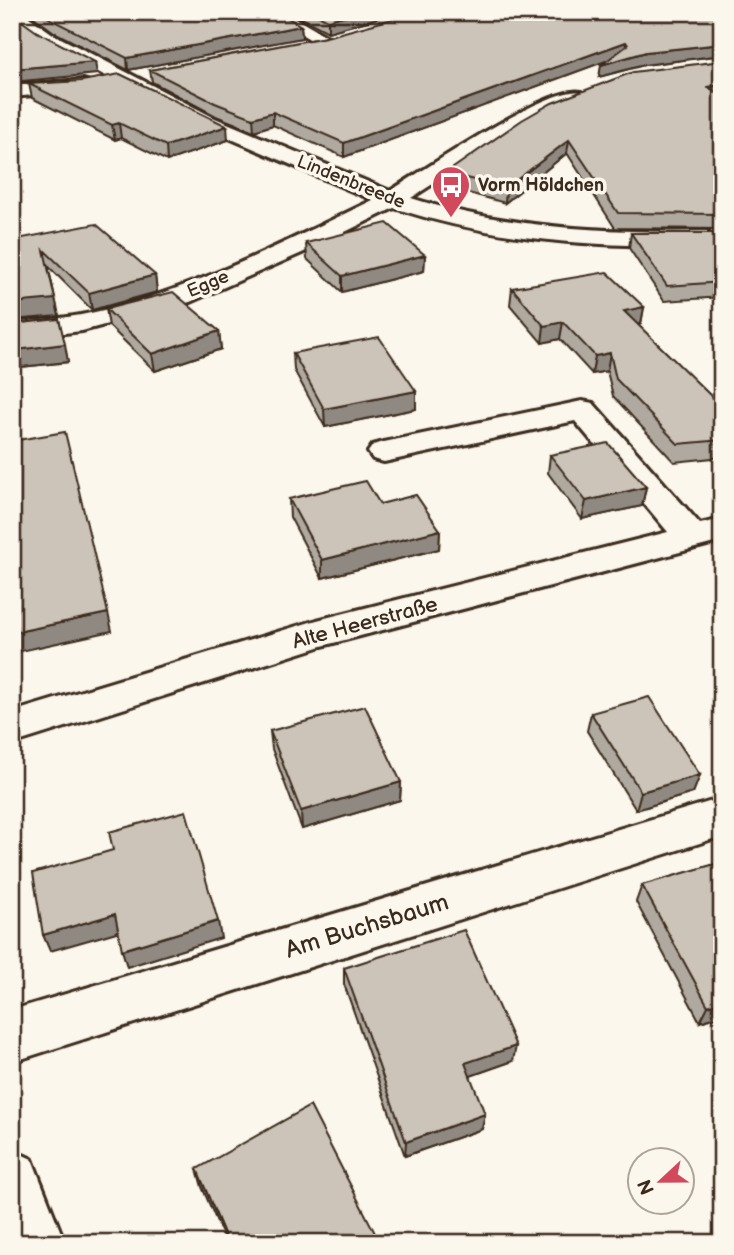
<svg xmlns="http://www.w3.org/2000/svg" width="734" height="1255" viewBox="0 0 734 1255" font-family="'Balsamiq Sans',sans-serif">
<rect width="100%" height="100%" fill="#fbf7ec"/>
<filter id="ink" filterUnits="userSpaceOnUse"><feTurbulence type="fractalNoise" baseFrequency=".0143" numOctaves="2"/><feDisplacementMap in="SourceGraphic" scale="14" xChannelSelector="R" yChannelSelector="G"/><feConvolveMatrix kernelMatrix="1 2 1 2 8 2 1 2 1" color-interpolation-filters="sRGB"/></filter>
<g filter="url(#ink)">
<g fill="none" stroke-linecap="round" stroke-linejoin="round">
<defs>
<path id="street" d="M12 12H22L53 34 215 118 390 191C422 171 551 84 581 92L584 96 581 100 517 130 411 198C512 230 617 233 722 231V245C609 248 502 243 394 208L302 253 190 302 82 331 12 339V323C35 320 59 319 81 315 184 295 279 245 373 200L201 126 41 42 12 21Z
M263 12H284L335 41 326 46 320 45Z
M83 80 90 82 93 86 90 90 12 97V85Z
M582 401 593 403 700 524 722 519V541L322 646 12 744V712L317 620 668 532 575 421 384 462 373 459 368 452 373 445 384 442Z
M722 798V836L12 1062V1010Z
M12 1150 32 1159 65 1243H12Z"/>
</defs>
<use href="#street" stroke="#3b2a1e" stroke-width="6"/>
<use href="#street" fill="#fbf7ec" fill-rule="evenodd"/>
</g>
<path fill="#afa99f" stroke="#3b2a1e" stroke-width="2" d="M27 12H278L301 26 302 38 128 70 54 32Z
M290 12H400L328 32Z
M722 12V55L644 65 599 77 608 60 344 157 273 125 254 131 216 116 152 82 150 70 326 37Z
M29 84 228 140 167 161 121 138 115 140 32 98Z
M722 97V229L615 228 567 153 505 203 446 187V173Z
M631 233H722V297L664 301 629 248Z
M12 240 155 275 157 292 92 310 48 266 59 316 12 320Z
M306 243 425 255 424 271 342 292 307 259Z
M512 288 644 307 641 324 638 325 718 403 722 402V457L674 462 613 396 607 371 592 374 560 339 542 343 510 305Z
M106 309 219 331 221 349 155 371 109 326Z
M59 319 68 362 21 367 12 347V324Z
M293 353 416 391V409L325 427 294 370Z
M550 455 646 487 642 506 582 519 548 473Z
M289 499 380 504 440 530 439 549 322 578 290 517Z
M591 713 700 775 693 793 636 810 587 731Z
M270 731 401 782 400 800 302 829 272 749Z
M722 862V1015L700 1022 636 902 642 885Z
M344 968 513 1061 470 1076 482 1129 405 1156 344 984Z
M197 1169 380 1243H226L202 1187Z"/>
<path fill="#8f8982" stroke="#3b2a1e" stroke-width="2" d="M358 12H400L328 32V20Z
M301 26 302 38 128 70 127 58Z
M626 42 625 54 344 157V143Z
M722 44V55L644 65 599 77 601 65 646 52Z
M95 62 97 74 12 82V69Z
M722 85V97L708 87Z
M273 112V125L254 131 253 118Z
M119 123 121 138 115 140 112 125Z
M227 126 228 140 167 161 166 146Z
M569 140 567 153 505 203 506 188Z
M425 255 424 271 342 292V276Z
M48 266 59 316 12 320V303Z
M155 275 157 292 92 310 89 293Z
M644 307 641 324 621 328 624 311Z
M563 322 560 339 542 343 544 326Z
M219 331 221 349 155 371 152 354Z
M65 344 68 362 21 367 16 350Z
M610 353 607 371 592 374 595 356Z
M416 391V409L325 427 324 409Z
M646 487 642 506 582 519 586 501Z
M440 530 439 549 322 578V560Z
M108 613 112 631 12 653V633Z
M700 775 693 793 636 810 641 792Z
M401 782 400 800 302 829 301 811Z
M115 914 120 931 50 951 43 935Z
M218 921 221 938 127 967 122 950Z
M722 1001V1015L700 1022 708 1006Z
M516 1046 513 1061 462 1079 465 1063Z
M485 1114 482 1129 405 1156 406 1142Z"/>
<path fill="#ccc4b9" stroke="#3b2a1e" stroke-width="2" d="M41 12H278L301 26 127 58 52 20Z
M312 12H358L328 20Z
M418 12H722V44L646 52 601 65 628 45 626 42 344 143 273 112 253 118 215 103 150 70 326 37Z
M12 14 37 32 95 62 12 69Z
M722 61V85L708 87 722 97V214L618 213 569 140 506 188 446 173 522 120 552 103 633 72Z
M120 74 227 126 166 146 119 123 112 125 29 84 82 81Z
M387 223 425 255 342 276 306 243Z
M96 224 155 275 89 293 44 250 55 299 12 303V240Z
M631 233H722V282L667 286Z
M607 272 644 307 624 311 718 403 722 402V440L678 444 616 379 610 353 595 356 563 322 544 326 512 288Z
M173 292 219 331 152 354 106 309Z
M59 319 65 344 16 350 12 340V324Z
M379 337 416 391 324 409 293 353Z
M65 432 108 613 12 633V441Z
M608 443 646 487 586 501 550 455Z
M366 481 380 504 416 495 440 530 322 560 289 499Z
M649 697 700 775 641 792 591 713Z
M365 706 401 782 301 811 270 731Z
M186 811 218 921 122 950 115 914 43 935 33 873 113 850 109 832Z
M722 862V1001L708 1006 642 885Z
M464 930 516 1046 465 1063 485 1114 406 1142 344 968Z
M310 1106 380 1243H228L197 1169Z"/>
</g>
<defs>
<symbol id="bus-pin" viewBox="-11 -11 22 30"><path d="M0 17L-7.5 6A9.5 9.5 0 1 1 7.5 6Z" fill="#d1495b" stroke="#fbf7ec"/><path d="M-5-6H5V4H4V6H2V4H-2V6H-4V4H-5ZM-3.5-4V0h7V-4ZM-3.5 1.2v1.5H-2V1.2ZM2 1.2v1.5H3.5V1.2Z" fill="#fff"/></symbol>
</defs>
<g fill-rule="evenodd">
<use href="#bus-pin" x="429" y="163" width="44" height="60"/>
</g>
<g text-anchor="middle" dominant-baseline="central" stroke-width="7" stroke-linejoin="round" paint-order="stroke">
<g font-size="18" fill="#3b2a1e" stroke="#fbf7ec">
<text transform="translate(351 182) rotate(22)">Lindenbreede</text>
<text transform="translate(208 284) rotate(-23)">Egge</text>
</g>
<g font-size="18" font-weight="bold" fill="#3b2a1e" stroke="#fbf7ec" text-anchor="start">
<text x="478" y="185">Vorm Höldchen</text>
</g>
<g font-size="21" fill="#3b2a1e" stroke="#fbf7ec">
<text transform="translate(365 623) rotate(-15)">Alte Heerstraße</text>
</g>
<g font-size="24" fill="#3b2a1e" stroke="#fbf7ec">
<text transform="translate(367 926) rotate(-17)">Am Buchsbaum</text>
</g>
</g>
<rect width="734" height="1255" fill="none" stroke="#fbf7ec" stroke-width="42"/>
<rect x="21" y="21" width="692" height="1213" fill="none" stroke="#3b2a1e" stroke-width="2.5" filter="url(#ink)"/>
<g transform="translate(661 1181) rotate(248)"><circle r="33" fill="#fbf7ec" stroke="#aea59a" stroke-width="2"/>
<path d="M0-5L12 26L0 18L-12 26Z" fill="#d1495b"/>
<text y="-10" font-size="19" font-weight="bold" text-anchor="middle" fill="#3b2a1e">N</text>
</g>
</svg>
